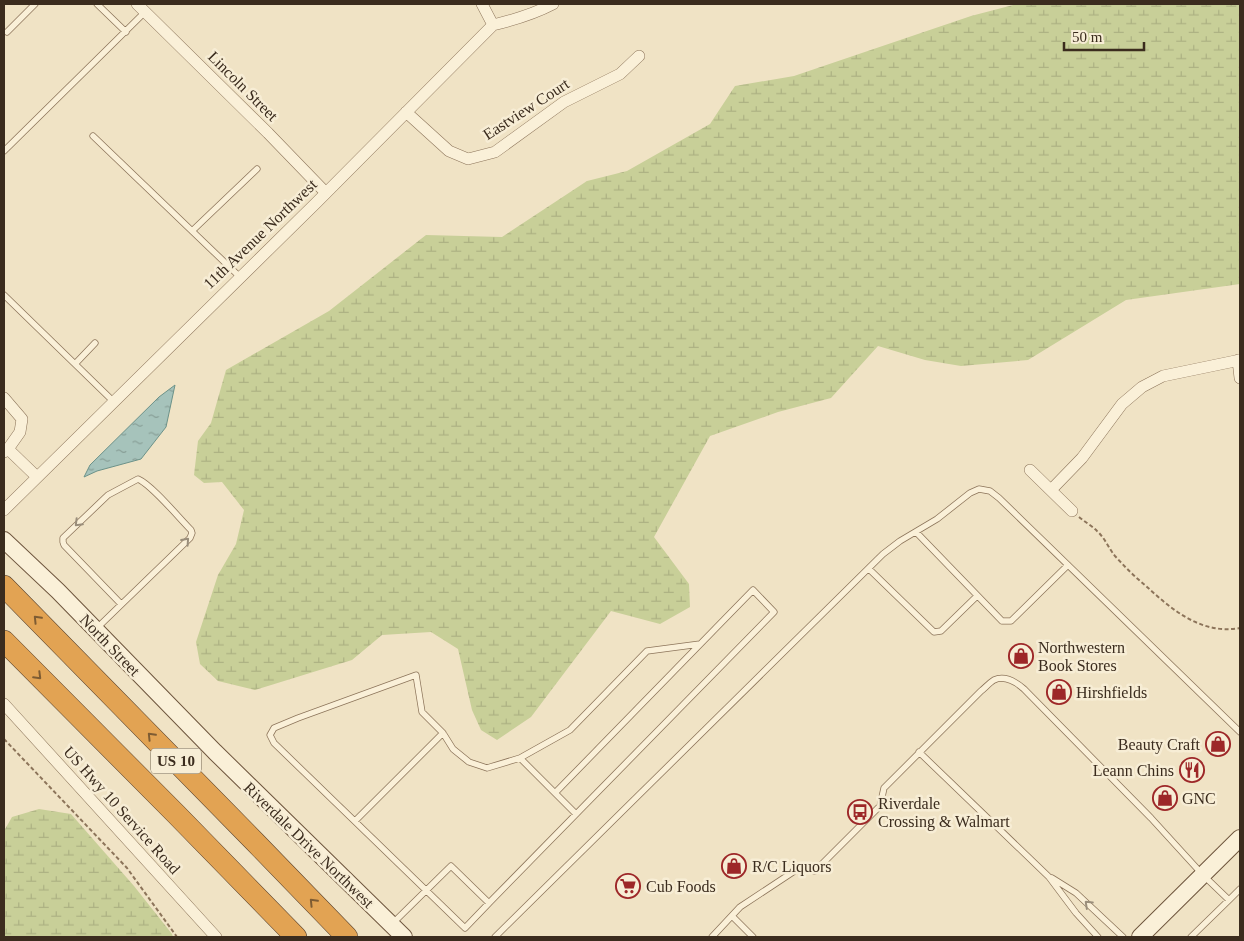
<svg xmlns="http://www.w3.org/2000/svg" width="1244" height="941" viewBox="0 0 1244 941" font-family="Georgia,serif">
<defs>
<pattern id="wetland-marsh" width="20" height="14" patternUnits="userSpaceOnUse" patternTransform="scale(1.25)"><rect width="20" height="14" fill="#c8cf98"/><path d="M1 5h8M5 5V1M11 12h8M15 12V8" fill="none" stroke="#adb283"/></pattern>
<pattern id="water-ripples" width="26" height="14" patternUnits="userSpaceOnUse" patternTransform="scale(1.25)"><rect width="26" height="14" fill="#a6c3bb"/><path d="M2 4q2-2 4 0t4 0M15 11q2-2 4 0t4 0" fill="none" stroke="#889f97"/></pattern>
</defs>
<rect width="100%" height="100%" fill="#f0e3c5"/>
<path fill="url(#wetland-marsh)" d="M1017 4H1240V284L1126 300 1028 360 961 366 925 360 878 346 831 398 778 412 710 436 654 537 689 584 690 607 660 624 611 611 531 717 497 740 481 730 472 710 458 649 431 632 382 635 352 660 255 690 218 681 200 664 196 642 218 575 236 544 244 510 222 482 204 483 194 475 198 441 211 423 226 370 329 311 426 235 502 237 587 181 627 171 710 124 735 86 794 76 971 16Z
M39 809 71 814 134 886 172 934 173 937H4V831L12 817Z"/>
<path fill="url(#water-ripples)" stroke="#6c9289" d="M175 385 166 427 141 459 97 471 84 477 90 465 159 397Z"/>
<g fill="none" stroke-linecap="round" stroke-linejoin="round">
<defs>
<path id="lane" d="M97 4 126 32
M7 32 35 4
M93 136 240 277
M4 151 145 12
M192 231 257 169
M4 295 113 401
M75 364 95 343
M916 532 1002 621H1011L1068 565
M869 569 934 632 941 631 977 596
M97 628 190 538 192 533 191 530C179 518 152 485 138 479L108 495 63 538V542L64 545 121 604
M919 752 1049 877 1076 913 1098 937
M555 793 520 758 570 730 647 651 700 644
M355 821 443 733
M1052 878 1076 893 1123 937
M489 903 774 612 753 590 555 793 576 814
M732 916 753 937
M393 923 451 866 489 903 465 928 274 743 270 735 274 728 298 718 416 675 422 712 443 733 453 749 469 762 487 768 520 758
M495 937 883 554 900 541 937 519 970 493 979 489 990 491 999 498 1240 732
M712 937 740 907 799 868 815 871 880 806 884 788 981 691C985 688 989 683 994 680 1005 675 1016 682 1024 689L1151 818 1203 875 1229 900 1240 889
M1191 937 1229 900"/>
<path id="street" d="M137 4 268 133 326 193
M482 4 493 25
M406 112 449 151 468 159 495 152 564 102 620 74 639 56
M1238 360 1240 378
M4 398 22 419 20 432 8 449 4 452
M8 449 37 477
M1030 470 1072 511
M1051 490 1082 458 1122 404 1142 387 1163 376 1240 360
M4 510 317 202 493 25C514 20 534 14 553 4
M4 704 216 937"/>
<path id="secondary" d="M4 540 58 591 215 752 404 937
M1140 937 1240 838"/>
<path id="highway" d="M4 586 255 842 347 937
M4 641 176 814 296 937"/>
</defs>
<use href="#lane" stroke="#8c745a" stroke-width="7"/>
<use href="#street" stroke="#8c745a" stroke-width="12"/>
<use href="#secondary" stroke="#6e553d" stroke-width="18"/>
<use href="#highway" stroke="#59422e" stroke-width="22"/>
<path stroke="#8c745a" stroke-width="2" stroke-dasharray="4 2.5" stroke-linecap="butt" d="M1079 517C1085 522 1092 526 1097 531 1105 538 1109 549 1115 556 1125 567 1135 577 1146 586 1172 610 1202 635 1240 628
M4 739 127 868 177 937"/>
<use href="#lane" stroke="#faf0d8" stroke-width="5.5"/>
<use href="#street" stroke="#faf0d8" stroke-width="11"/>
<use href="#secondary" stroke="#faf0d8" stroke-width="16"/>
<use href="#highway" stroke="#e2a353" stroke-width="21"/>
</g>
<defs><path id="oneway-chevron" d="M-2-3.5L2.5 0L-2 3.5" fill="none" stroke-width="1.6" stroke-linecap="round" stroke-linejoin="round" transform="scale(1.25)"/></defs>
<g stroke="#9a8e7b">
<use href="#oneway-chevron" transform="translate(78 523) rotate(135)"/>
<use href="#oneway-chevron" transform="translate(186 541) rotate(-48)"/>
<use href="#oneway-chevron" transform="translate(1088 904) rotate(-137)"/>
</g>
<g stroke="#7e5c33">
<use href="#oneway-chevron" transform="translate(37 619) rotate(-134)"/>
<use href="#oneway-chevron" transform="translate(38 676) rotate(45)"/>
<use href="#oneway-chevron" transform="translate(151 736) rotate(-134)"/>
<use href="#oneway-chevron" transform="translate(313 902) rotate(-134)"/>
</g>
<defs>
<symbol id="shop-ring" viewBox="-11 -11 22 22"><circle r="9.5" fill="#f7edd5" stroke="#9d2728" stroke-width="1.5"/><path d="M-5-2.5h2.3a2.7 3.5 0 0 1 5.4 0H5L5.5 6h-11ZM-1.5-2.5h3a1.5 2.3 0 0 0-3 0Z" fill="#9d2728"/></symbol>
<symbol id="restaurant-ring" viewBox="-11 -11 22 22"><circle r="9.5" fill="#f7edd5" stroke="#9d2728" stroke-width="1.5"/><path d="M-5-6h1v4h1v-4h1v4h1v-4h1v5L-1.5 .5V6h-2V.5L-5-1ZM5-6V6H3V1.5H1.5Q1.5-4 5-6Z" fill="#9d2728"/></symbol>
<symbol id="bus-ring" viewBox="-11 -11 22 22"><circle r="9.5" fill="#f7edd5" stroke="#9d2728" stroke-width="1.5"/><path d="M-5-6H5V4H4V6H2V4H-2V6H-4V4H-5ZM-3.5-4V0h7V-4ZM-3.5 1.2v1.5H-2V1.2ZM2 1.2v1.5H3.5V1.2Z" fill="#9d2728"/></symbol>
<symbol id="supermarket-ring" viewBox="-11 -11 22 22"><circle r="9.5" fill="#f7edd5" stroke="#9d2728" stroke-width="1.5"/><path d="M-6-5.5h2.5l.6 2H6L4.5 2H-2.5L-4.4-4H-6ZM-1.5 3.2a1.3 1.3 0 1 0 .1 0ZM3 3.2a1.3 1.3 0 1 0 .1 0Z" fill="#9d2728"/></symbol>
</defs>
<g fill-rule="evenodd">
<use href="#shop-ring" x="1007" y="642" width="28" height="28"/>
<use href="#shop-ring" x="1045" y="678" width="28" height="28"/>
<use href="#shop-ring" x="1204" y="730" width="28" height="28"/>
<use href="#restaurant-ring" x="1178" y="756" width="28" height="28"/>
<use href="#shop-ring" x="1151" y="784" width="28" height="28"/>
<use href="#bus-ring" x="846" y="798" width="28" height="28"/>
<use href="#shop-ring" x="720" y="852" width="28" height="28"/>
<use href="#supermarket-ring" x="614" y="872" width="28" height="28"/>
</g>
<g text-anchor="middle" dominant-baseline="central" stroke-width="5" stroke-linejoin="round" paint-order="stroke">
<rect fill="#f7edd5" stroke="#736655" stroke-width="1" x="151" y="748.5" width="50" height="25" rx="4"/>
<g font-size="15" font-weight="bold" fill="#3b2c1e">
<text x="176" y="761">US 10</text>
</g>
<g font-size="16" fill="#3b2c1e" stroke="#f7edd5">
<text transform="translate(243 86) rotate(45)">Lincoln Street</text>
<text transform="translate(526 109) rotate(-33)">Eastview Court</text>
<text transform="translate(260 234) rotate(-44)">11th Avenue Northwest</text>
<text transform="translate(110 645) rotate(46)">North Street</text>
<text transform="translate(122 810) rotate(48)">US Hwy 10 Service Road</text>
<text transform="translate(309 845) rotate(44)">Riverdale Drive Northwest</text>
</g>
<g font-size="16" fill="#3b2c1e" stroke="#f7edd5" text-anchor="start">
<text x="1038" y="647">Northwestern<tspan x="1038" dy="18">Book Stores</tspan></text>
<text x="1076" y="692">Hirshfields</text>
<text x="1200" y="744" text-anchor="end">Beauty Craft</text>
<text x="1174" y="770" text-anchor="end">Leann Chins</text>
<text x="1182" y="798">GNC</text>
<text x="878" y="803">Riverdale<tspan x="878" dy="18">Crossing &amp; Walmart</tspan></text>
<text x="752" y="866">R/C Liquors</text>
<text x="646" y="886">Cub Foods</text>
</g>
</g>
<rect width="1244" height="941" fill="none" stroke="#3b2c1e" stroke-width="10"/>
<path d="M1064 42v8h80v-8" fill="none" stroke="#3b2c1e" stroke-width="2.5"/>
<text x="1072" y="42" font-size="15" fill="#3b2c1e" stroke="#f7edd5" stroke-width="4" paint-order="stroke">50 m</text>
</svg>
